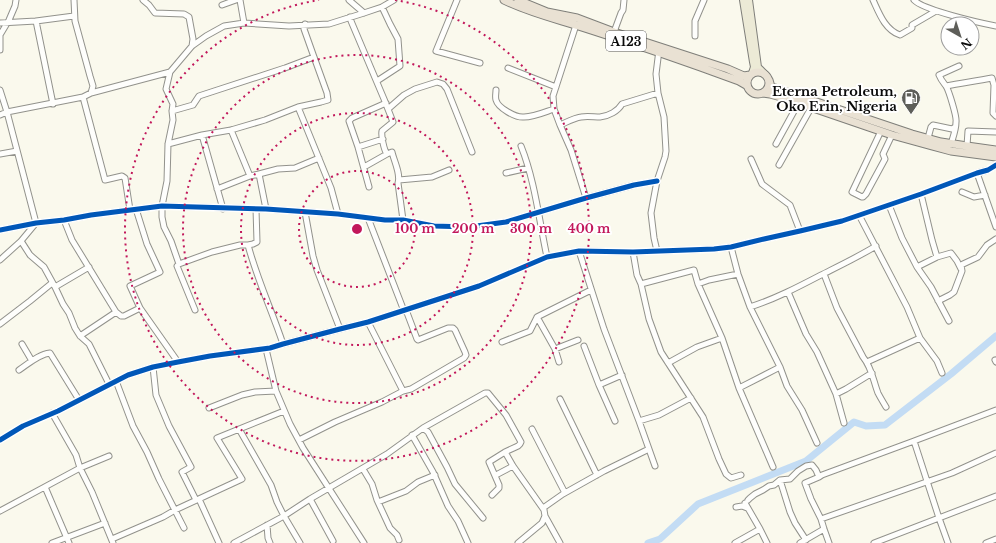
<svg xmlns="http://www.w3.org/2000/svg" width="996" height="543" viewBox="0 0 996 543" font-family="'Libre Baskerville',serif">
<rect width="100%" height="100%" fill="#faf9ed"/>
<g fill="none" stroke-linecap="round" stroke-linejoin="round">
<path stroke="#c3dcf4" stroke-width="7" d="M648 543 660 539 698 504 806 461 854 422 866 426 885 425 951 374 996 336"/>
<defs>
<path id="minor" d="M74 0 75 21 90 76 93 86 91 93
M143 0 149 5 155 13 184 14 189 17 193 39 192 46
M240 0 244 23
M349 0 364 13
M457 0 436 51 480 63
M873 0C879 13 885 30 900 35L912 28V25L936 11
M914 0C923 10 980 23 996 26
M222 5 236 0
M350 17 351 21 384 99 393 122 382 131C381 136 384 150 387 154L392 152C394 161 401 174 398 183L403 220
M36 21 53 104
M0 23 36 21 74 16
M576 25 553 96 554 109 560 125 571 150 586 198
M614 32 621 13 623 10 624 0
M695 36V21L704 0
M0 50V35L9 20 15 6 16 0
M508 68 556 87
M377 81 400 66 398 39 390 24 382 7
M946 86C961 83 977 81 992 78L994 85 993 113 996 116
M0 90 7 112 36 223 21 241 0 260
M496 90C496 93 495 97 496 100 498 108 516 118 524 117 534 117 545 112 554 109
M83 97 105 180 122 176 125 178 130 210
M298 107 331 188 338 214
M388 109 404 95 415 89 437 82 443 84 447 89 472 152
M172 111 193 105 199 96 285 68 314 57
M0 115 7 112 83 97 91 93 170 72
M560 125C567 122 574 118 581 117 587 116 594 117 600 117 609 116 618 111 622 104L658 93
M231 130 250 176
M881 131 852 192 862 197H863L866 194 885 159 883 154 892 135
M202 135 223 209
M928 138 931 127 933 125 952 129 955 127
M168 144 202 135 231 130 265 120 298 107 321 102 328 100 327 93 314 57 304 29 305 24
M776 144 798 104
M951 144C953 137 956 130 956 122 957 117 949 91 946 86 943 82 941 80 939 75L959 66
M521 146C535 181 539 220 547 257
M967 146 968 131 996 132
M358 147 383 139
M0 154 17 151
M751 159 762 184 790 205 800 231
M779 165 811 108
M364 167 387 154
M506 173 528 168
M977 173 996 227
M399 180 432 177 449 170
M369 187 358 147 349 121 352 118 386 103
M217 189 250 176 259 174
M962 192 974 197 985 195
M921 194 932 240 937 257
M889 205 902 238 917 267 931 287 949 321
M136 209 147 244 160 272 130 286 140 308 178 362
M256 209 257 242 253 244 248 245C257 279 272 311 283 344
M266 209 259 174 278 169 295 168 319 158
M305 212 313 256 317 270 340 329
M859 215 907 307 920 338 937 361 942 373
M368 218 404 311
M64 220 72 240 116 312
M0 230 36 223 64 220 91 215 162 206 266 209 338 214 385 220H403L434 226 469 227 506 222 586 198 634 185 657 181
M21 241 30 255 44 267 55 287 63 304 69 313 75 328 80 336 89 344 109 384
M731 247 738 274 750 307 780 367 787 386 802 410 817 443
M579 251 604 329 639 421 655 466
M657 251 654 238 651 213 657 181 665 157 666 151 664 117 658 93 656 74 659 50
M633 252 637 275 641 284 649 319 661 352 703 417 719 459 726 474 731 478 741 475
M179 264 212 252 240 245H248
M917 267 937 257 951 253 957 261 961 269
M824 274 837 308 863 357C872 368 873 380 878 393 880 397 883 402 886 407
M641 284 694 270 698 284 722 338 739 388 773 467
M698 284 709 280 738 274
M55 287 89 267
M788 292 806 334 817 352 836 394 844 423
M938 301 950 295 954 292 962 271 961 265 978 257 987 245 996 239
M750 307C775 299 798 287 821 275 839 266 858 257 876 246
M195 310 177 266 179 264 171 241 164 227 162 217V206L167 181 168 144 173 120 172 111 173 104 166 89 170 72 192 46 206 36 224 26 244 23 289 26 329 24 364 13 382 7 394 0
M537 317 555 349 578 340
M368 322 403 391
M0 324 30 301 52 283
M80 336 116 312 121 316H124L140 308
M502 342 530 331 537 317 591 290
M22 344 32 361
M584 346 599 385 615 421
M266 349 276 391 290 424 303 448 364 543
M555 349 559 362
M995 360 996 362
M867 362 920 338
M668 363 697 347 722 338
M153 367 156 395 169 426 191 467 182 472 196 500
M19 370C28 364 39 354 50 353L79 400
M116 381 133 426 147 452 159 479 184 528
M599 385 622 375
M739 388 780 367
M836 394 846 389 872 373
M560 399 597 475
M209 408 242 395 255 392 276 391
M52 413 76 455 80 468 92 492 113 543
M639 421 659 415 691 398
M423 428 428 432 447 467 455 484 483 518
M239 429 271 485 277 502 284 516 300 543
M532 429 565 493
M412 435 433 472 448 506 458 521 468 543
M0 440 23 426 58 411 128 375 153 367 178 362 210 356 270 348 283 344 340 329 368 322 479 286 547 257 579 251 633 252 714 249 731 247 764 239 800 231 842 221 921 194 977 173 988 170 996 165
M299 440 335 422 382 402 403 391 411 389 464 358 466 355 465 352 455 330 453 328H448L418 340 417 339 406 310
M914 441 996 410
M505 452 513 466 544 510
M363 469 372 484 377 500 390 528 397 535 399 540
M496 475 513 466
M780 480 790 512 795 523 806 540
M45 487 69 543
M199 499 219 543
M310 499 333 541
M748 500 750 498 755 494 763 490 769 486 774 485 780 480 790 479 798 471 806 466 812 465 816 470 819 477
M378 502 406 491 418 482 435 475
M745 503 760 529 767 543
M736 507 742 506 747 508
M0 511 80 468 109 456
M545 516 560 543
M821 519 952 473 996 453
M267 525 268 538 270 543
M112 539 163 517 175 510 242 479 217 438 284 411
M52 543 105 523
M234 543 284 516 310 499 387 454 423 428 485 393H488L506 415 521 442 520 444 518 446 505 452 489 462 499 485V488L492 495
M518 543 542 523 545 516 544 510 543 508 563 494 604 471 649 449
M735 543 760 529
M800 543 824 529
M829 543 824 529 821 519 811 499 805 483 819 477 822 475 914 441 939 518 948 543
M874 543 996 496
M986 543 996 539"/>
<path id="major" d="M743 0 753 62 754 67 752 73
M749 0 758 67 765 74"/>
<path id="highway" d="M504 0C532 14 562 20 591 30 641 46 690 63 739 81L746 85
M518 0 547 12 577 18 614 32 728 69 744 76 750 75
M747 83a11 11 0 1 1 22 0a11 11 0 1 1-22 0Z
M769 80 771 87 775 88 912 134 941 142 967 146 996 150
M763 93 770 94 781 97 892 135 932 146 951 151 996 157"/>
</defs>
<use href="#minor" stroke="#92928c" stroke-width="7"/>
<use href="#major" stroke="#7f7f7a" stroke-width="8"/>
<use href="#highway" stroke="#7f7f7a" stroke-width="9"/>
<use href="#minor" stroke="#fefefc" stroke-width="5"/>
<use href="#major" stroke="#ecead6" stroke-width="6"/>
<use href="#highway" stroke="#e9e1d3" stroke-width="7"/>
<defs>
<path id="cycleway" d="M0 230 36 223 64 220 91 215 162 206 266 209 338 214 385 220H403L434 226 469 227 506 222 586 198 634 185 657 181
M0 440 23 426 58 411 128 375 153 367 178 362 210 356 270 348 283 344 340 329 368 322 479 286 547 257 579 251 633 252 714 249 731 247 764 239 800 231 842 221 921 194 977 173 988 170 996 165"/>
</defs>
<use href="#cycleway" stroke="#fff" stroke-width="8"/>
<use href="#cycleway" stroke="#0057b8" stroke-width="5"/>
</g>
<g fill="none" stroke="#c2185b" stroke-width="2" stroke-dasharray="2 4">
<circle cx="357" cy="229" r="58"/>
<circle cx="357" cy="229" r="116"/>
<circle cx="357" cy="229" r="174"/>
<path d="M395 0A232 232 0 1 1 319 0"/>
</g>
<defs>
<symbol id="fuel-pin" viewBox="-11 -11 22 30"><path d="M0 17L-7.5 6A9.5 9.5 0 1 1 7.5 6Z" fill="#5e5e59" stroke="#fff"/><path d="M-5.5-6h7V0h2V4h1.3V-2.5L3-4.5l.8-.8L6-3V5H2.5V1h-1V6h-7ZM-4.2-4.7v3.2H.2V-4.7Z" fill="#fff"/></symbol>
</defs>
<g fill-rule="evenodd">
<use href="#fuel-pin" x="900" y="87" width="22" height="30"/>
</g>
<g text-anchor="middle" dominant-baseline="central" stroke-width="4" stroke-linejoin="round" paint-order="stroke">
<rect fill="#fff" stroke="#545454" stroke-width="1" x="606" y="31" width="40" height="20" rx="3"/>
<g font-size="12" font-weight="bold" fill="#0a0a0a">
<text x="626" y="41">A123</text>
</g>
<g font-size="13" font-weight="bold" fill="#0a0a0a" stroke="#fff" text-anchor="end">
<text x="897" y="91">Eterna Petroleum,<tspan x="897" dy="15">Oko Erin, Nigeria</tspan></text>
</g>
</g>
<circle cx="357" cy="229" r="6" fill="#c2185b" stroke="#fff" stroke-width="2"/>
<g font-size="12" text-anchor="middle" font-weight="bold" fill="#c2185b" stroke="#fff" stroke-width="4" stroke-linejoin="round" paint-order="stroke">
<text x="415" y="233">100 m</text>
<text x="473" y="233">200 m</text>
<text x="531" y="233">300 m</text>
<text x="589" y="233">400 m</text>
</g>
<g transform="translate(960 36) rotate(141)"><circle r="19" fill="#ffffff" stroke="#9d9d9d"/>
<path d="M0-3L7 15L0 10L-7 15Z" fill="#5e5e59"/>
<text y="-6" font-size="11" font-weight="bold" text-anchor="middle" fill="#0a0a0a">N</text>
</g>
</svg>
